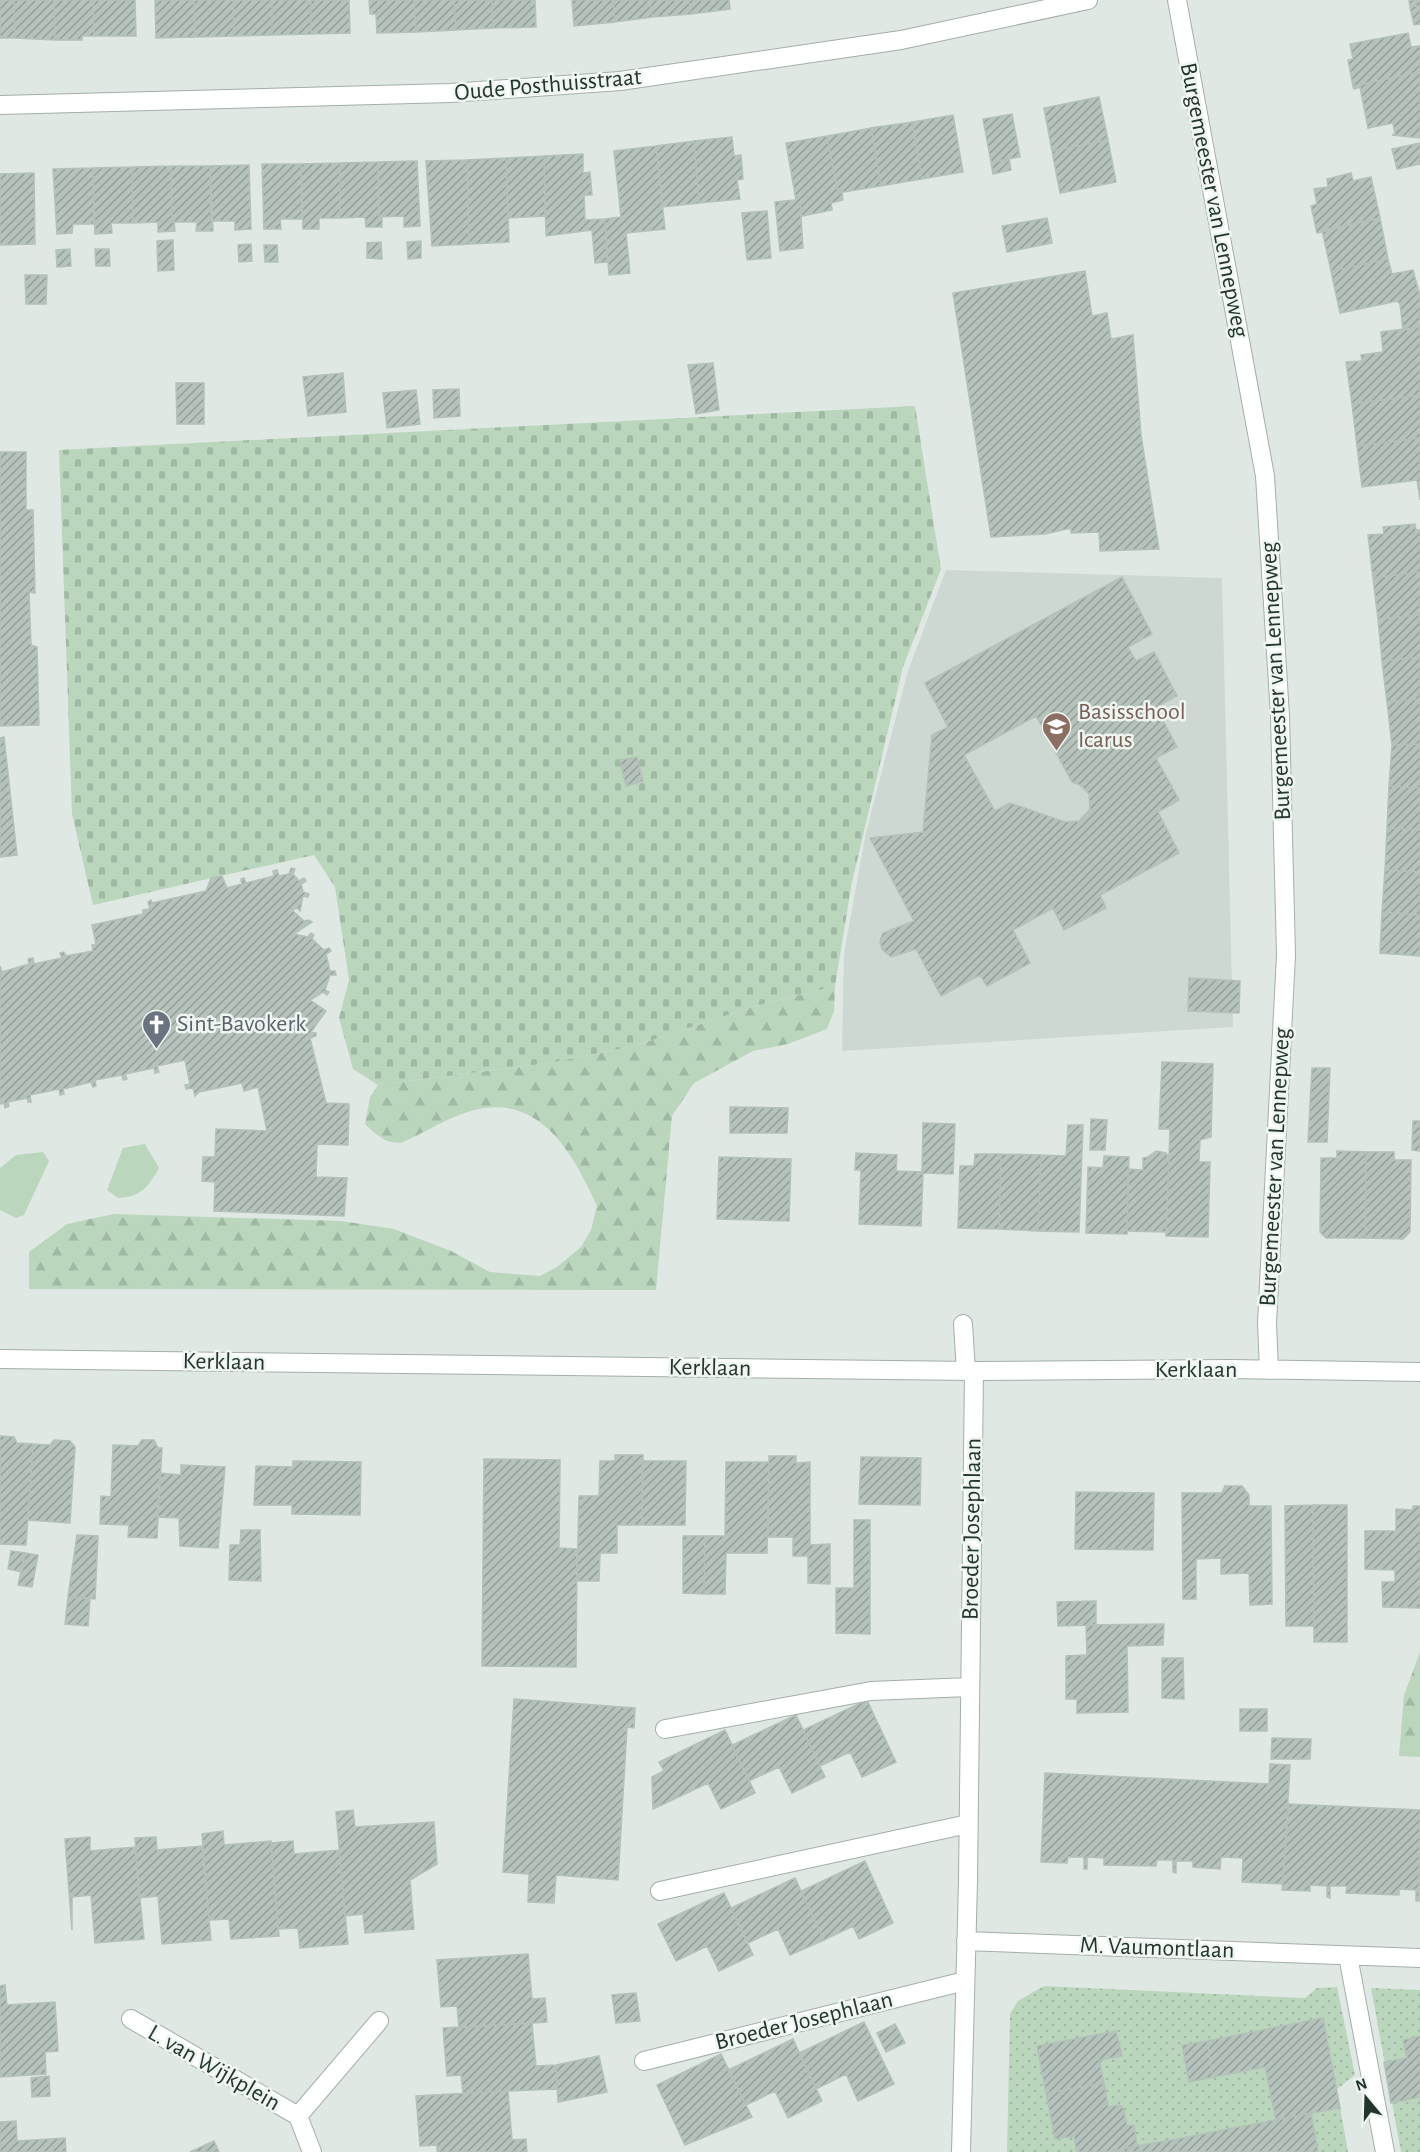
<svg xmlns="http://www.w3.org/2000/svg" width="1420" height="2152" viewBox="0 0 1420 2152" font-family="'Alegreya Sans',sans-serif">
<defs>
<pattern id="forest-firs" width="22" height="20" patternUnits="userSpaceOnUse" patternTransform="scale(1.5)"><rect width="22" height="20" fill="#bad7be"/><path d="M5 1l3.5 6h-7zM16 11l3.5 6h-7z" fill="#a0b9a4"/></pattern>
<pattern id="cemetery-stones" width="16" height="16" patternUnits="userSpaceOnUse" patternTransform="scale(1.5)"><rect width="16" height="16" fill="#bad7be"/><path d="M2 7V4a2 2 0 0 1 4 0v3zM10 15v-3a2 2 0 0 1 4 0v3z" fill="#a0b9a4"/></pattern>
<pattern id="park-dots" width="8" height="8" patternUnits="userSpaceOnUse" patternTransform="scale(1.5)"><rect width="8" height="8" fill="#bad7be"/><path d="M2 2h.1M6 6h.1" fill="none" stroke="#a0b9a4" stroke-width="1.8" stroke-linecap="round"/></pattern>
<pattern id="building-hatch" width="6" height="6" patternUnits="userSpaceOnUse" patternTransform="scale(1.5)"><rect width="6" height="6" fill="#b5c3bc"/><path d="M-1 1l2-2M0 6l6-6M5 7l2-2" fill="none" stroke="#939f99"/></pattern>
</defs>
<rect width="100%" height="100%" fill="#dfe8e3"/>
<path fill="#ced8d2" d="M946 570 1222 578 1233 1027 842 1051 844 954 866 832 908 671Z"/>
<path fill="#bad7be" d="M145 1144 159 1168C148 1187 141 1197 118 1198L107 1190 123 1148Z
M43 1152 49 1161 24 1215 16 1218 0 1210V1168L16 1155Z"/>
<path fill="url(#forest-firs)" d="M835 986 834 1011 827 1029 788 1044 753 1051 694 1083 672 1116 656 1290 29 1289V1252L67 1224 114 1214 341 1221 394 1229 451 1251 490 1272 540 1276 557 1267 581 1247 591 1230 597 1206C569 1144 532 1083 454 1117 444 1121 406 1142 400 1143 384 1143 376 1134 365 1124L370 1097 378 1085 549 1063 634 1046 755 1006Z
M1420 1652V1757L1399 1756 1404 1695Z"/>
<path fill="url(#cemetery-stones)" d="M915 406 941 569 903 667 852 882 835 986 755 1006 634 1046 549 1063 378 1085 353 1069 339 1018 349 980 335 887 314 855 93 905 72 814 59 450Z"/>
<path fill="url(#park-dots)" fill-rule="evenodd" d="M1044 1986 1305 1998 1317 1988 1337 1987 1355 2075 1337 2089 1348 2152H1007L1010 2014 1018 2001ZM1207 2041 1213 2077 1189 2082 1182 2046Z
M1371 1988 1420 1990V2152H1401Z"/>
<path fill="url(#building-hatch)" stroke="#b3c1b9" stroke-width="1.5" fill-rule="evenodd" d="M0 0H14L15 38H0Z
M14 0H54L55 40 15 38Z
M54 0H93L94 36H82V40H55Z
M93 0H135L136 36H94Z
M155 0H194L195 37 156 38Z
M194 0H233L234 36 195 37Z
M233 0H272V35L234 36Z
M272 0H311V34L272 35Z
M311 0H349L350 33 311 34Z
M369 0H414L416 32 377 33 376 14H370Z
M414 0H454L456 30 416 32Z
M454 0H492L493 28 456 30Z
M492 0H535L536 27 493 28Z
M572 0H613L615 22 574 26Z
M613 0H650L652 17 615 22Z
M650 0H689L691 14 652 17Z
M689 0H729L730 9 691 14Z
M1409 0H1420V5L1410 7Z
M1420 5V24L1414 25 1410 7Z
M1408 33 1411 47 1420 46V72L1353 86 1348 60 1353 59 1350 44Z
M1420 72V138L1392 135 1395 134 1393 123 1368 128 1360 87 1354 89 1353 86Z
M1099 97 1108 140 1052 151 1044 108Z
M1012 114 1020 157 991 162 983 119Z
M953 115 963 172 922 179 912 122Z
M912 122 922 179 881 186 871 128Z
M871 128 881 186 838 193 827 136Z
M827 136 838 193H842L843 200 831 203 832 210 802 216 800 203 803 248 780 251 775 202 796 200 786 143Z
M732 137 734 156 741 155 743 179 737 180 740 199 699 203 694 141Z
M1108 140 1116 182 1060 193 1052 151Z
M694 141 699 203 663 207 656 146Z
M1420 143V164L1397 169 1392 149Z
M656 146 665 229 626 233 630 273 609 275 605 219 621 217 614 151Z
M583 154V173L590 172 592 195H584L585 220 605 219 607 262 595 263 592 230 546 236 544 156Z
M544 156 545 216 508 218 506 158Z
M506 158 509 242 469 244 467 160Z
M1009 159 1011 170 993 174 991 162Z
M467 160 469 244 432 246 426 161Z
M417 161 420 226 404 227V216L379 217 378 162Z
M378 162 379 217H382V227H366L365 217 340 218V163Z
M340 163V218H319V229H303L301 164Z
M262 164H301L302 219H280L281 229H264Z
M249 165 251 229 235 230V221H211L210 166Z
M171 166 172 222H174L175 231 158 232V222L133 223 132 167Z
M171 166H210L213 231H196L197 222H172Z
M132 167 133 223H111L112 233 95 234 93 168Z
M93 168 94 224H73L72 233 57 234 53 169Z
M34 173 35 244 0 245V174Z
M1351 173 1353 181 1371 177 1380 218 1317 233 1311 206 1317 204 1314 189 1328 187 1327 179Z
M767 211 771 258 747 260 742 213Z
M1047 218 1052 243 1007 252 1002 226Z
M1380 218 1388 259 1331 271 1322 230Z
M173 240 174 270 158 271 157 241Z
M421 241V258L408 259 407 242Z
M381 242 382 259 367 258V243Z
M251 244 252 261 239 262 238 245Z
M264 245H277L278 262H265Z
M70 249 71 266 57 267 56 250Z
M95 249H109L110 266H96Z
M1388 259 1392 274 1413 270 1420 296V327L1403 330 1400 304 1397 301 1340 313 1331 271Z
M1085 271 1092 316 1107 313 1111 339 1133 335 1141 435 1159 549 1100 551 1099 532 1071 533V528L1045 534 991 537 953 293Z
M25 275H47L46 304H26Z
M1420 327V395L1352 404 1346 362 1362 361 1361 355 1383 352 1381 332Z
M713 363 719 410 696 414 688 365Z
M343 373 346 412 308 416 303 377Z
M176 383H204V424H177Z
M459 389 460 416 434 418 433 390Z
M416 390 420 424 387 428 383 393Z
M1420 395V438L1357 446 1352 404Z
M1420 438V500L1417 480 1362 487 1357 446Z
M0 452H26V510H33L35 593 29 592 31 645 37 647 39 725 0 726Z
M1415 524 1416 530H1420V572L1373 578 1368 535 1384 534 1383 527Z
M1420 572V615L1378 619 1373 578Z
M1122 577 1152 634 1128 647 1136 661 1154 652 1177 696 1156 707 1177 747 1156 758 1179 800 1158 812 1179 853 1100 895 1106 908 1064 930 1053 908 1013 930 1030 963 987 986 980 975 941 996 916 949 891 957 882 949 880 941 883 933 914 921 870 838 923 832 932 735 948 727 925 683ZM1036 716 1072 782 1080 785 1089 794 1090 809 1079 821 1065 822 1010 803 995 811 964 755Z
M1420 615V657L1382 661 1378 619Z
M1420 657V699L1387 702 1382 661Z
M1420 699V744L1392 745 1387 702Z
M4 737 17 855 0 857V738Z
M1420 744V788L1389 786 1392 745Z
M637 757 643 781 626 786 620 760Z
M1389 786 1420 788V830L1387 828Z
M1387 828 1420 830V872L1385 870Z
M291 868 295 869 293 874 299 881 304 878 306 881 301 884 303 892 309 894 308 897 303 896 300 911 297 908 292 910 304 921 309 920 312 922 294 934 308 937 311 933 314 935 312 939 324 950 329 948 331 951 326 954 330 971H335L336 975H330L325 990 329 992 327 995 323 992 310 1000 326 1011 311 1032 316 1033V1036L310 1038 326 1103 349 1104 348 1145 317 1144 316 1177 347 1178 344 1216 214 1211 215 1182 202 1181 203 1157H215L216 1129 267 1131 258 1087 244 1091 242 1083 199 1092 195 1096 193 1088 186 1089 185 1085 190 1084 185 1060 157 1066 159 1072 155 1073 154 1068 125 1074 127 1079 123 1080 122 1075 95 1080 96 1086 93 1087 91 1082 63 1089 64 1094 60 1095 59 1089 30 1095 31 1102H28L27 1098 8 1102 9 1106 5 1108 4 1103 0 1104V966L2 972 29 964 28 959 33 958 34 964 62 958 60 953 64 952 66 956 93 951 92 945 96 944 92 925 143 914V910L150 909 148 902 151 900 152 903 206 891 211 878 222 876 227 888 242 884 241 879 244 878 246 883 274 876 273 871 277 870 279 876 289 874Z
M1385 870 1420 872V915L1382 912Z
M1382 912 1420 915V956L1380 953Z
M1189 978 1240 981 1239 1013 1188 1011Z
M1162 1062 1213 1064 1211 1137 1200 1140 1199 1162H1210L1208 1237 1166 1236 1170 1129H1159Z
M1312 1068H1330L1327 1142H1308Z
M730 1107 788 1108 787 1133H730Z
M1091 1119 1107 1120 1105 1150H1090Z
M1413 1121H1420V1151L1412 1150Z
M923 1123 955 1124 953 1174 923 1173 921 1226 859 1224 861 1170H855L856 1153 897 1155 896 1171 922 1172Z
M1068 1125H1083L1079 1232 1038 1231 1041 1155 1066 1156Z
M1156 1151 1166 1153 1169 1158 1166 1232 1127 1231 1128 1169 1143 1170V1158L1148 1157Z
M1337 1151 1366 1152 1365 1238H1326L1320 1232 1321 1158H1337Z
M1366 1152H1394V1160H1411L1410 1232 1403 1239 1365 1238Z
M975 1154H1001L999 1229 958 1228 960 1166H974Z
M1001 1154 1041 1155 1038 1231 999 1229Z
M1104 1156 1129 1157 1127 1234 1086 1233 1088 1167 1103 1168Z
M719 1157 791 1159 789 1221 717 1219Z
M0 1436 14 1437 17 1443 33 1444 26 1545 0 1544Z
M54 1440 70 1441 75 1447 70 1523 28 1520 33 1444 50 1445Z
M142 1440H154L158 1448H162L157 1538 128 1537 129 1525 100 1524 101 1496 111 1497 113 1445 138 1446Z
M615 1455H643L642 1525H617V1553H600L599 1581H577L579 1496H599L600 1461H615Z
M769 1456H796V1463L810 1462V1545L830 1544V1584L808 1583V1556H793V1537H768Z
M861 1457 921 1458 920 1505 859 1504Z
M484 1459 560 1460 559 1548 577 1549 576 1667 482 1666Z
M293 1461 361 1462 360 1515 292 1514V1505H254L256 1466 293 1467Z
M642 1461H686L685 1525H642Z
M726 1462H769L767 1553H726L725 1594H704L705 1536H725Z
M181 1465 225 1467 218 1548 180 1546 179 1518 157 1517 160 1473 181 1475Z
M1225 1486H1242L1249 1495V1506H1271L1272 1604 1250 1605 1249 1573 1221 1574V1558L1196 1559V1599H1183L1182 1493H1222Z
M1076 1492 1154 1493 1153 1550 1075 1549Z
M1313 1505 1314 1626H1286L1285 1506Z
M1313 1505H1347V1642H1314Z
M1413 1506H1420V1608L1383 1607 1382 1582H1395V1570L1365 1569V1531H1396V1509L1413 1510Z
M854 1520H870V1634L836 1633V1588H854Z
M241 1530H260L261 1581 229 1580 230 1545H240Z
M77 1535 98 1536 95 1599 68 1597Z
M683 1536H705L704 1594 683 1593Z
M11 1551 25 1553 22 1572 8 1569Z
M25 1553 38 1555 32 1587 18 1585Z
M68 1597 90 1598 88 1626 65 1624Z
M1096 1601V1625L1058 1626 1057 1602Z
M1164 1624 1163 1645 1127 1646 1128 1712 1077 1713V1699H1066V1656L1087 1655 1086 1625Z
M1162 1658H1183L1184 1699 1162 1698Z
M514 1699 635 1708 634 1728 627 1727 618 1880 556 1875 554 1903 528 1902 529 1874 503 1872Z
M867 1700 896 1762 862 1777 850 1752 820 1766 803 1730Z
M1240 1709H1267V1731H1240Z
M796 1715 825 1777 792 1793 779 1767 749 1781 732 1745Z
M725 1730 755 1793 721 1809 708 1783 653 1809 652 1777 664 1771 659 1762Z
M1272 1738 1311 1739 1310 1759H1271Z
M1270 1764 1290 1765 1283 1884 1242 1882 1243 1858 1221 1857 1220 1869 1193 1867V1861H1176V1873L1173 1872V1860H1157L1156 1866 1104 1865V1858L1087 1857V1869H1084V1857H1068L1067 1863 1041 1862 1045 1773 1269 1784Z
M1289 1804 1420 1810 1419 1901H1416V1890L1399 1889V1895L1346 1893 1347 1886H1330V1898L1327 1897V1886L1310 1885V1891L1282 1890Z
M353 1810 355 1827 434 1822 437 1864 410 1880 414 1929 365 1933 363 1914 345 1916 336 1812Z
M223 1831 224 1845 271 1841 279 1936 231 1939 229 1919 209 1920 202 1834Z
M90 1837V1851L135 1847 144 1939 95 1943 91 1895 72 1897V1930L65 1839Z
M156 1837 157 1850 202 1846 211 1940 162 1944 158 1896 139 1898 135 1838Z
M293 1841 294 1854 339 1850 348 1944 300 1948 298 1928 278 1929 271 1843Z
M865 1861 893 1923 859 1939 853 1926 824 1940 801 1891Z
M795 1878 824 1940 790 1955 778 1929 748 1943 731 1908Z
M724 1893 753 1955 719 1971 707 1946 676 1961 658 1924Z
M528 1954 532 1999 545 1998 547 2022 459 2028 457 2006 441 2007 437 1960Z
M5 1985 7 2005 55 2002 58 2051 45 2052 46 2074 0 2077V1986Z
M636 1993 640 2021 616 2023 612 1995Z
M1323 2018 1340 2108 1276 2120 1265 2067 1213 2077 1207 2041Z
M864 2022 894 2084 858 2101 846 2074 816 2089 799 2053Z
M532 2023 536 2066 556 2065 557 2089 463 2093 461 2075 447 2076 443 2028Z
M895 2024 905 2043 886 2052 877 2033Z
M1116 2031 1122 2056 1099 2060 1104 2083 1046 2093 1037 2046Z
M1420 2036V2097L1391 2103 1384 2062 1407 2058 1403 2040Z
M793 2039 822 2101 788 2118 775 2091 746 2105 728 2070Z
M1207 2041 1213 2077 1189 2082 1182 2045Z
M721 2054 752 2117 685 2145 657 2085Z
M599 2056 607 2092 558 2102 556 2065Z
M49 2076 50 2096 32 2097 31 2078Z
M1104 2083 1108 2107 1119 2105 1123 2108 1127 2126 1134 2125 1137 2146 1108 2152H1077L1074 2136 1055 2139 1046 2093Z
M508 2091 512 2140 526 2139 527 2152H437V2145L420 2146 416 2096Z
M1311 2113 1318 2152H1179L1177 2139Z
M16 2121 17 2141 65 2138 66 2152H0V2122Z
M1177 2139 1179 2152H1108L1137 2146Z
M214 2141 219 2152H190Z"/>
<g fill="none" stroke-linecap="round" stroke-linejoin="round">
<defs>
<path id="minor" d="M1177 0 1265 476 1280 716 1286 955 1267 1323 1269 1370
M0 105 450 93 620 81 901 40 1088 0
M963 1324 966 1371
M0 1359 974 1371 1231 1369 1420 1372
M665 1729 871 1691 969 1687
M660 1891 968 1824
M966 1941 1420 1958
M1348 1956 1385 2152
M131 2019 298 2116 312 2152
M644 2061 965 1981
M298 2116 379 2021
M961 2152 968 1881 974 1371"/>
</defs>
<use href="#minor" stroke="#a3afa9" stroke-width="20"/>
<use href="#minor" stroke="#fff" stroke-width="18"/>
</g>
<defs>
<symbol id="school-pin" viewBox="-11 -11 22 30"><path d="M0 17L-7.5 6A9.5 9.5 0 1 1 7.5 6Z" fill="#8d6e63" stroke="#eff6f1"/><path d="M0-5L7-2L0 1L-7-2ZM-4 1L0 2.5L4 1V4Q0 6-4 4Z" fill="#fff"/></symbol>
<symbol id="church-pin" viewBox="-11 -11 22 30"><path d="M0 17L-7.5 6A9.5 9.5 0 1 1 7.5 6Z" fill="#6b7280" stroke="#eff6f1"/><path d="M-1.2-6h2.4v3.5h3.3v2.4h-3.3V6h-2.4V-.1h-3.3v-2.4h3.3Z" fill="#fff"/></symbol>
</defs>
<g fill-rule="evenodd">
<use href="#school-pin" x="1040" y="710" width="33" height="45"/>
<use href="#church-pin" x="140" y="1008" width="33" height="45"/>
</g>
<g text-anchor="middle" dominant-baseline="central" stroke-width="5" stroke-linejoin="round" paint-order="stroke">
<g font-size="24" fill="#22362e" stroke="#eff6f1">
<text transform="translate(548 85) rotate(-5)">Oude Posthuisstraat</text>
<text transform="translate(1214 200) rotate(79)">Burgemeester van Lennepweg</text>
<text transform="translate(1276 681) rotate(-93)">Burgemeester van Lennepweg</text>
<text transform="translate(1275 1167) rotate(-87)">Burgemeester van Lennepweg</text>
<text transform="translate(224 1362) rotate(1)">Kerklaan</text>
<text transform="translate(710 1368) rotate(1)">Kerklaan</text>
<text x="1196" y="1370">Kerklaan</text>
<text transform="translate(972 1529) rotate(-89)">Broeder Josephlaan</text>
<text transform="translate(1157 1948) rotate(2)">M. Vaumontlaan</text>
<text transform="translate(804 2021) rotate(-14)">Broeder Josephlaan</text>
<text transform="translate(214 2068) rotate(30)">L. van Wijkplein</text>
</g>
<g font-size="24" fill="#785e54" stroke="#eff6f1" text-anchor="start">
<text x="1078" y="712">Basisschool<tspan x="1078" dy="28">Icarus</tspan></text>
</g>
<g font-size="24" fill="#5b616d" stroke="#eff6f1" text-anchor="start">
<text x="177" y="1024">Sint-Bavokerk</text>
</g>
</g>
<g transform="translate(1366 2098) rotate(341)" stroke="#eff6f1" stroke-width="4.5" paint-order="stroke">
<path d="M0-4.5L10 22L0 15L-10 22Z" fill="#22362e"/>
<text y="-9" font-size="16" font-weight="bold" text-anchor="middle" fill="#22362e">N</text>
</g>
</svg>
